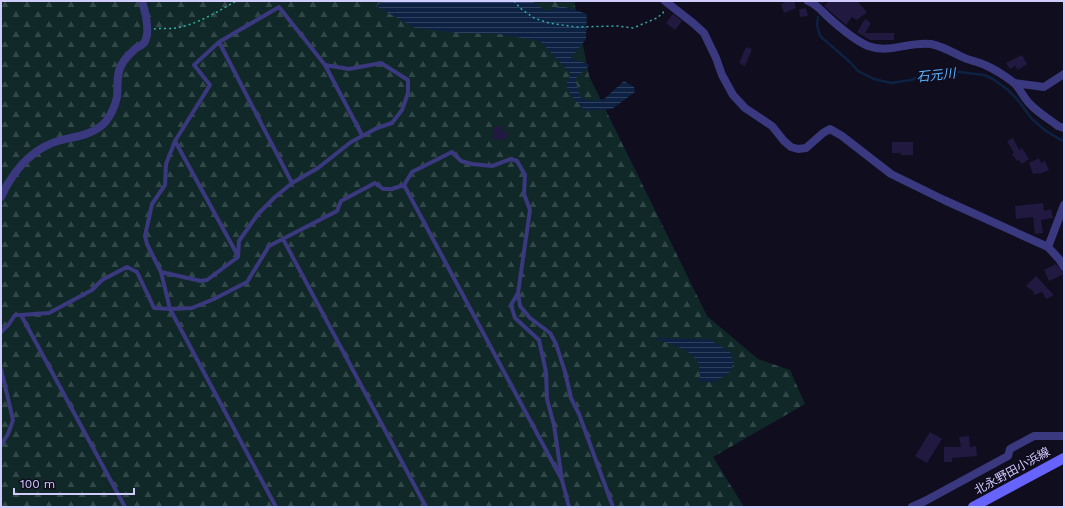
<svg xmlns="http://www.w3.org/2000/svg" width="1065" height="508" viewBox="0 0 1065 508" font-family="'Work Sans','Noto Sans JP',sans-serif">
<defs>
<pattern id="forest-firs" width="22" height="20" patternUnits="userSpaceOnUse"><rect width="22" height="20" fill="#102928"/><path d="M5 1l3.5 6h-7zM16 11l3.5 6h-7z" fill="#324748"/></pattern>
<pattern id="water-rules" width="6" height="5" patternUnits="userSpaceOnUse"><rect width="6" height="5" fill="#0d2243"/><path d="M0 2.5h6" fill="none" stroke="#2f415f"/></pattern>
</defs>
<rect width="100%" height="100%" fill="#100d1f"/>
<path fill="url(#forest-firs)" d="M1 1H574L589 76 707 316 758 359 790 370 805 404 713 457 744 507H1Z"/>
<path fill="url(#water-rules)" d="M383 1H532L546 11 562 6 587 14 586 39 571 58 590 65 575 79 581 98 591 101 604 99 624 81 634 87 635 92 612 109 585 111 571 95 566 85 571 74 540 41 499 34 459 33 415 28 376 6Z
M652 338 709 339 730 352 734 363 729 373 714 382H700C700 377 700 371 699 366 695 349 667 343 652 338Z"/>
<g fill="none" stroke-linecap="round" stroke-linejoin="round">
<path stroke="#0d2243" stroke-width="2.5" d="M822 2V1
M818 17 817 25 820 36 850 62 858 71 874 79 891 83 911 80 928 74 951 71 984 75 993 79 1007 89 1017 99 1032 119 1046 131 1061 140H1064"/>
</g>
<path fill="#211940" d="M788 1H794L796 8 784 13 781 4Z
M829 1H857L867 12 857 20 852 17 846 25 824 6Z
M806 8 808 16 800 17 799 9Z
M673 14 682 21 675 30 666 23Z
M865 19 871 23 865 33H894V40H870L857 32Z
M746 47 752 49 745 66 739 63Z
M1022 55 1027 64 1018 70 1015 66 1010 69 1006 63Z
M501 126V132L508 131V139L494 140 493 127Z
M1013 138 1019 150 1022 148 1029 159 1022 164 1019 160 1017 161 1012 154 1014 153 1007 141Z
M892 142H913V155H901V153H892Z
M1039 158 1041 163 1045 161 1049 170 1039 174V173L1033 174 1029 163Z
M1043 203 1044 211 1051 209 1053 218 1041 220 1043 233 1035 234 1033 217 1016 219 1015 206Z
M1056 264 1064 274 1049 281 1044 270Z
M1036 276 1049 290 1054 295 1046 299 1042 292 1034 295 1033 291 1026 286Z
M930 432 942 439 927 463 915 456Z
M969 436 970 447 976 446 977 456 952 458V462H944V447H961L959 437Z"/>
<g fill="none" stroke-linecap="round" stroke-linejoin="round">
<path stroke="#2fafa6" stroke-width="1.5" stroke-dasharray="2 3" stroke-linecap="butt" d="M514 1 520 8 534 18 549 23 576 27 618 26 633 28 657 18 663 13 664 10
M154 29C161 28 169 29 176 28 198 24 217 12 236 1"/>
<path stroke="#3a387e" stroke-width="4" d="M219 42 292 183
M325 65 362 135
M175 141 238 256
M404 185 562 480
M283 239 426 507
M161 272 147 244 145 236 152 204 165 185 166 164 175 141 210 85 194 65 219 42 279 7 325 65 349 69 381 63 408 80V93L402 110 392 123 377 128 351 142 318 168 292 183 275 197 258 214 239 241 238 257 207 280 201 281 161 272 170 309 276 507
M518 293 511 305 515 318 539 340 546 372 547 399 554 425 562 480 569 507
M21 315 125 507
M1 332 9 324 15 315H21L49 313 92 290 102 280 127 267 137 272 154 308 170 309 192 308 214 299 247 282 269 246 337 211 341 201 375 183 383 189H392L404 185 412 172 452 152 461 161 472 164 492 166 511 159 517 161 525 175 524 194 530 210 518 293 520 306 530 318 550 333 556 344 565 372 571 398 579 414 613 507
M1 369 13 420 8 434 1 445"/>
<path stroke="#3a387e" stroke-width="8" d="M665 1 693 23 704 33 716 58 722 75 733 95 745 108 772 126 784 141 791 147 798 149 806 148 823 133 830 129 842 136 891 174 944 200 1048 247
M808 1C816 4 821 10 827 16 838 26 854 40 868 46 890 54 909 41 931 44 945 47 955 54 967 59 973 61 979 62 985 65 994 69 1005 76 1013 82 1020 88 1023 97 1030 104 1037 112 1049 119 1058 126L1064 128
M1014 83 1044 87 1064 74
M1 197C13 171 32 148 61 140 75 137 90 135 101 126 109 120 115 107 117 97 118 87 116 73 122 64 125 58 132 52 136 48 139 47 142 45 144 43 151 33 145 11 142 1
M1064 205 1048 247 1059 259 1064 267
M912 507 925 501 1008 456 1010 449 1034 436H1064"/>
<path stroke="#6764fd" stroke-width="10" d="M973 507 1064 458"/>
</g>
<g text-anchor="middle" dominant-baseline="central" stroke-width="4" stroke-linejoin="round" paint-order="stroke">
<g font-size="12" fill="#d1ccfe" stroke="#100d1f">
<text transform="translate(1012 471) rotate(-29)">北永野田小浜線</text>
</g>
<g font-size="13" font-style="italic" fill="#5bb3fd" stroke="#100d1f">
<text transform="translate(936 75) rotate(-6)">石元川</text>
</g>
</g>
<rect width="1065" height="508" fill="none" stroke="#d1ccfe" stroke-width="4"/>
<path d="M14 488v6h120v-6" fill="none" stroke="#d1ccfe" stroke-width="2"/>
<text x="20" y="488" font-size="12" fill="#d1ccfe" stroke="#100d1f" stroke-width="3" paint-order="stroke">100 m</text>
</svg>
